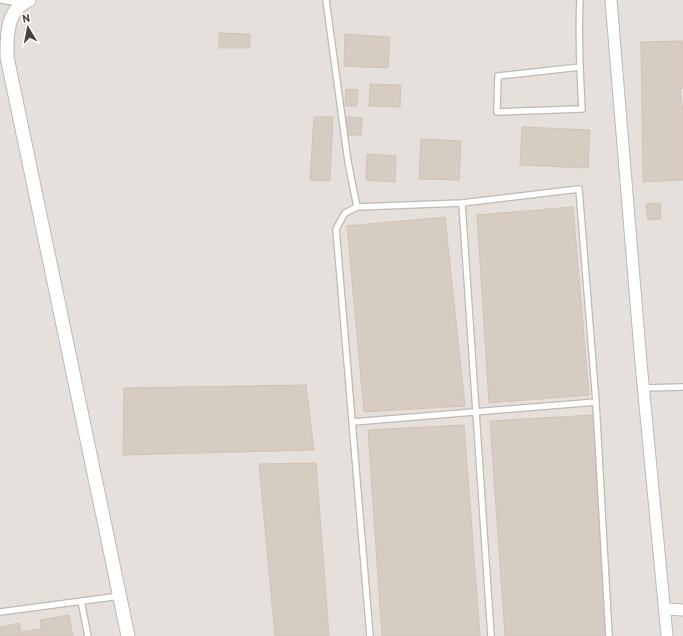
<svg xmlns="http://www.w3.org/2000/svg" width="683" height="636" viewBox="0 0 683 636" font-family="Barlow,sans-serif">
<rect width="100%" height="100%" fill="#f5f1eb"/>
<path fill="#e5e0dc" d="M0 0H683V636H0Z"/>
<path fill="#d7ccc1" stroke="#d2c3b4" d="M219 33 250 34V48H219Z
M345 34 390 37 388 68 344 66Z
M683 41V88L680 89 683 111V180L643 182 641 42Z
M370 84 401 85 400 107 369 106Z
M346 89 358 90 357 106H345Z
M314 117H333L330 181 310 180Z
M347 117 362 118 361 135H346Z
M522 127 590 130 588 168 520 165Z
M421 139 461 141 459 180 419 179Z
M367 154 396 156 395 182 366 180Z
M660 203 661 219 648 220 646 204Z
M573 207 589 395 489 403 477 215Z
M445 217 465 406 364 412 347 226Z
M306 385 314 450 123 455 124 388Z
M593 415 606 636H505L490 421Z
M464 425 480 636H382L368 430Z
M316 463 329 636H275L259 464Z
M69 615 73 636H0V627L19 623 21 632 41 629 40 620Z"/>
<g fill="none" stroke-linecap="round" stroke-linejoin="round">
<defs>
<path id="service" d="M0 0 21 3
M326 0 348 162 357 207 462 203 579 189 596 402 609 636
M580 67 498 76 497 112 582 109C580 72 578 37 580 0
M462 203 491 636
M357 207 345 213 336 229 370 636
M644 388 683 387
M353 422 596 402
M81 601 88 636
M0 612 120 596"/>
<path id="minor" d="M611 0 641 363 667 636
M666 609 683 610"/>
<path id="tertiary" d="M29 0C6 10 7 35 7 57L128 636"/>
</defs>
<use href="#service" stroke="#c1b8ae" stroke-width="8"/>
<use href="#minor" stroke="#c1b8ae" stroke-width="13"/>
<use href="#tertiary" stroke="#c1b8ae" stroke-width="15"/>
<use href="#service" stroke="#fff" stroke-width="5.5"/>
<use href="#minor" stroke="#fff" stroke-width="11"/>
<use href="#tertiary" stroke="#fff" stroke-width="13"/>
</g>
<g transform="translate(28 28) rotate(350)" stroke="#ffffff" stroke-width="3" paint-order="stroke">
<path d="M0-3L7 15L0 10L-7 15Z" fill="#4a4139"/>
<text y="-6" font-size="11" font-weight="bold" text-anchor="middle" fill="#4a4139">N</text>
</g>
</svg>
